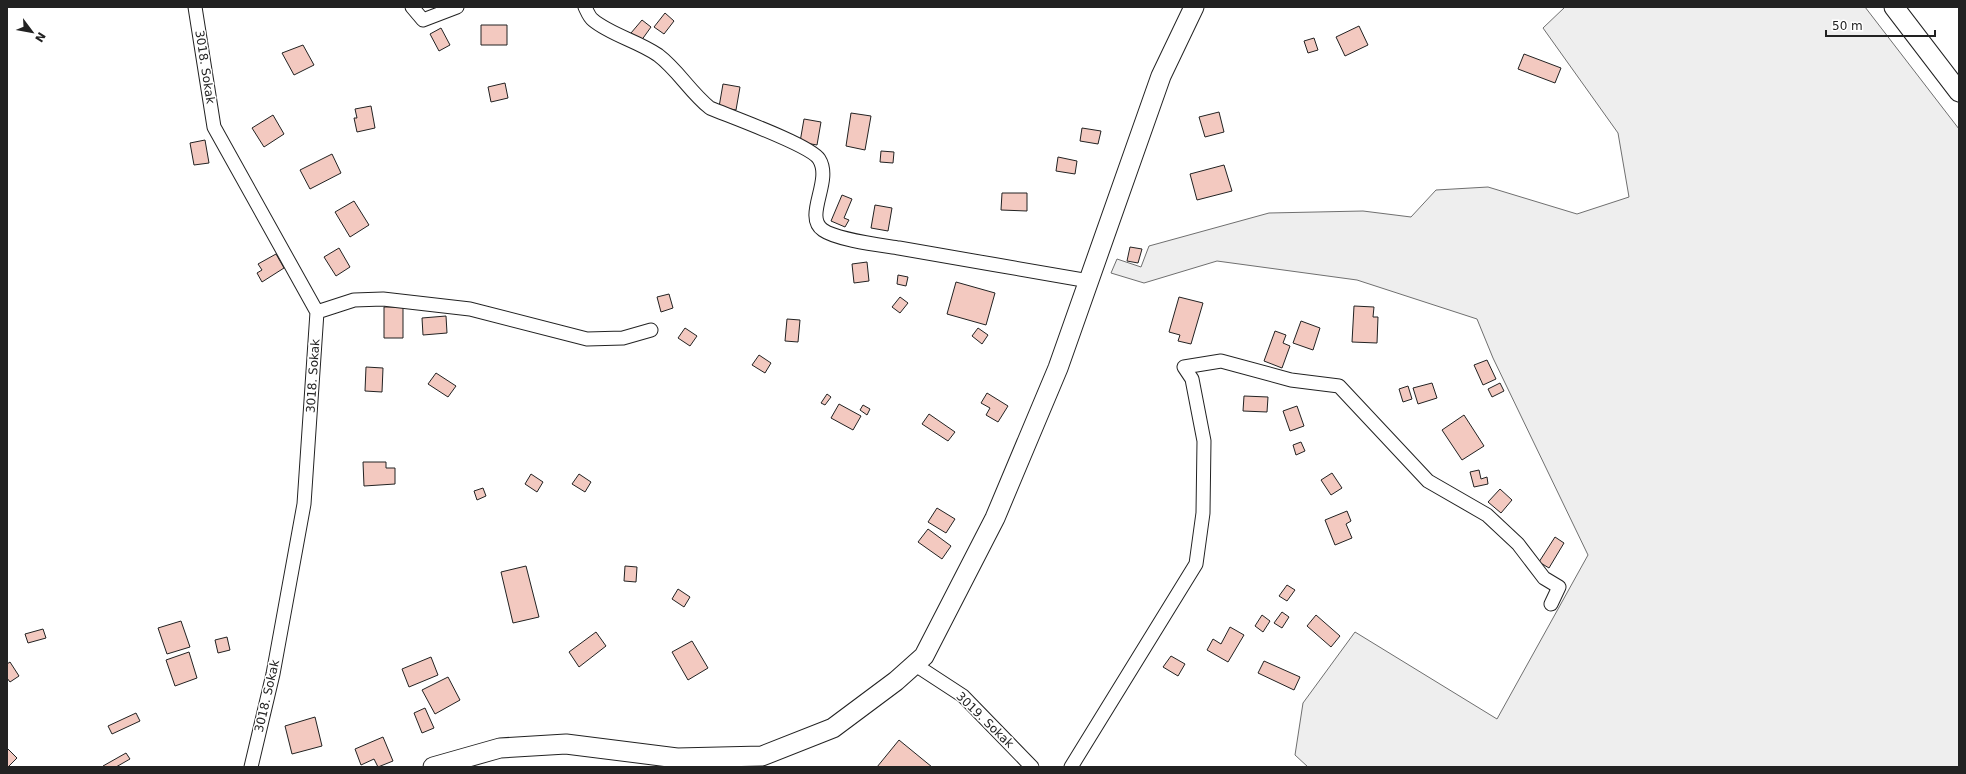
<svg xmlns="http://www.w3.org/2000/svg" width="1966" height="774" viewBox="0 0 1966 774" font-family="'DejaVu Sans',sans-serif">
<rect width="100%" height="100%" fill="#fff"/>
<path fill="#eee" stroke="#6f6f6f" d="M1565 7H1865L1959 129V767H1308L1295 755 1303 703 1355 632 1497 719 1588 555 1493 358 1477 319 1357 280 1217 261 1144 283 1111 273 1117 259 1141 267 1149 246 1269 213 1363 211 1411 217 1436 190 1488 187 1577 214 1629 197 1618 133 1543 28Z"/>
<path fill="#f3c9c0" stroke="#222" d="M665 13 674 21 664 34 654 27Z
M642 20 651 27 641 41 631 33Z
M481 25H507V45H481Z
M1359 26 1368 45 1345 56 1336 37Z
M441 28 450 45 439 51 430 34Z
M1314 38 1318 50 1308 53 1304 41Z
M303 45 314 65 294 75 282 53Z
M1524 54 1561 68 1555 83 1518 69Z
M505 83 508 98 491 102 488 87Z
M723 84 740 87 736 110 719 107Z
M371 106 375 128 357 132 354 118H357L355 109Z
M1219 112 1224 132 1205 137 1199 117Z
M851 113 871 116 865 150 846 146Z
M273 115 284 134 264 147 252 128Z
M804 119 821 122 817 145 800 142Z
M1082 128 1101 131 1098 144 1080 141Z
M205 140 209 163 194 165 190 143Z
M881 151 894 152 893 163 880 162Z
M332 154 341 173 310 189 300 170Z
M1058 157 1077 161 1075 174 1056 171Z
M1224 165 1232 191 1197 200 1190 174Z
M1002 193H1027V211L1001 210Z
M842 195 852 199 844 218 849 220 845 227 831 221Z
M354 201 369 225 350 237 335 212Z
M875 205 892 208 888 231 871 228Z
M1130 247 1142 249 1138 263 1127 261Z
M339 248 350 267 336 276 324 257Z
M276 254 284 268 262 282 257 273 262 270 258 264Z
M867 262 869 281 854 283 852 264Z
M898 275 908 277 906 286 897 284Z
M956 282 995 293 986 325 947 314Z
M669 294 673 308 661 312 657 297Z
M900 297 908 303 900 313 892 307Z
M1179 297 1203 303 1191 344 1178 341 1180 335 1169 332Z
M1354 306 1374 307 1373 317H1378L1377 343 1352 342Z
M384 307H403V338H384Z
M446 316 447 333 423 335 422 318Z
M787 319 800 320 798 342 785 341Z
M1301 321 1320 328 1313 350 1293 343Z
M685 328 697 336 690 346 678 338Z
M978 328 988 335 982 344 972 336Z
M1275 331 1286 335 1283 343 1290 346 1282 368 1264 361Z
M759 355 771 363 765 373 752 365Z
M1487 360 1496 379 1483 385 1474 365Z
M366 367 383 368 382 392 365 391Z
M436 373 456 386 448 397 428 384Z
M1432 383 1437 398 1418 404 1413 388Z
M1500 383 1504 391 1492 397 1488 389Z
M1408 386 1412 399 1403 402 1399 389Z
M987 393 1008 406 998 422 986 415 990 408 981 403Z
M827 394 831 397 825 405 821 403Z
M1244 396 1268 397 1267 412 1243 411Z
M839 404 861 416 853 430 831 418Z
M863 405 870 409 867 415 860 410Z
M1297 406 1304 426 1290 431 1283 411Z
M929 414 955 432 948 441 922 424Z
M1464 415 1484 446 1462 460 1442 430Z
M1301 442 1305 451 1296 455 1293 445Z
M363 462H386V468H395V484L364 486Z
M1479 470 1481 479 1487 477 1488 484 1474 487 1470 472Z
M1332 473 1342 488 1331 495 1321 480Z
M531 474 543 482 537 492 525 484Z
M579 474 591 482 585 492 572 484Z
M483 488 486 496 477 500 474 491Z
M1500 489 1512 500 1501 513 1488 502Z
M937 508 955 519 946 533 928 522Z
M1347 511 1351 521 1346 524 1352 538 1335 545 1325 520Z
M928 529 951 546 942 559 918 542Z
M1555 537 1564 543 1549 568 1539 562Z
M526 566 539 617 513 623 501 572Z
M625 566 637 567 636 582 624 581Z
M1287 585 1295 590 1287 601 1279 596Z
M678 589 690 597 684 607 672 599Z
M1282 612 1289 617 1282 628 1274 623Z
M1262 615 1270 621 1263 632 1255 626Z
M1316 615 1340 636 1331 647 1307 626Z
M181 621 190 647 167 654 158 628Z
M1230 627 1244 635 1228 662 1207 650 1213 639 1221 644Z
M43 629 46 638 28 643 25 634Z
M596 632 606 646 579 667 569 652Z
M227 637 230 650 218 653 215 640Z
M692 641 708 668 688 680 672 652Z
M189 652 197 678 175 686 166 660Z
M1171 656 1185 664 1178 676 1163 667Z
M431 657 438 675 409 687 402 669Z
M1264 661 1300 677 1294 690 1258 673Z
M10 662 19 676 10 682 7 678V664Z
M448 677 460 700 435 714 422 690Z
M425 708 434 728 422 733 414 713Z
M136 713 140 721 112 734 108 726Z
M315 717 322 746 292 754 285 726Z
M383 737 393 761 378 767 374 759 361 765 355 749Z
M899 740 932 767H877Z
M7 748 17 758 8 767H7Z
M126 753 130 759 116 767H103V766Z"/>
<g fill="none" stroke-linecap="round" stroke-linejoin="round">
<defs>
<path id="street" d="M195 7 214 127 317 312 304 504 273 674 251 767
M412 7 423 20 457 7
M585 7C587 11 589 17 593 20 611 35 638 41 658 55 678 70 690 92 710 108 729 116 810 145 819 159 833 181 803 216 823 230 837 240 880 245 899 248 962 259 1026 270 1089 281
M317 312 354 300 383 299 470 309 587 339 623 338 651 330
M914 664 963 696 1032 767
M1071 767 1196 564 1203 513 1204 441 1192 379 1184 367 1221 361 1291 380 1339 386 1428 481 1487 515 1518 544 1544 578 1559 587 1551 604"/>
<path id="secondary" d="M1894 7 1959 92
M433 767 500 748 566 744 677 758 762 756 833 728 896 681 924 656 995 518 1058 368 1161 76 1194 7"/>
</defs>
<use href="#street" stroke="#222" stroke-width="15"/>
<use href="#secondary" stroke="#222" stroke-width="21"/>
<use href="#street" stroke="#fff" stroke-width="13"/>
<use href="#secondary" stroke="#fff" stroke-width="19"/>
</g>
<g text-anchor="middle" dominant-baseline="central" stroke-width="3" stroke-linejoin="round" paint-order="stroke">
<g font-size="12" fill="#222" stroke="#fff">
<text transform="translate(205 67) rotate(81)">3018. Sokak</text>
<text transform="translate(313 376) rotate(-86)">3018. Sokak</text>
<text transform="translate(267 696) rotate(-77)">3018. Sokak</text>
<text transform="translate(985 720) rotate(44)">3019. Sokak</text>
</g>
</g>
<rect width="1966" height="774" fill="none" stroke="#222222" stroke-width="16"/>
<g transform="translate(32 32) rotate(122)" stroke="#ffffff" stroke-width="3" paint-order="stroke">
<path d="M0-3L7 15L0 10L-7 15Z" fill="#222222"/>
<text y="-6" font-size="11" font-weight="bold" text-anchor="middle" fill="#222222">N</text>
</g>
<path d="M1826 30v6h109v-6" fill="none" stroke="#222222" stroke-width="2"/>
<text x="1832" y="30" font-size="12" fill="#222222" stroke="#ffffff" stroke-width="3" paint-order="stroke">50 m</text>
</svg>
